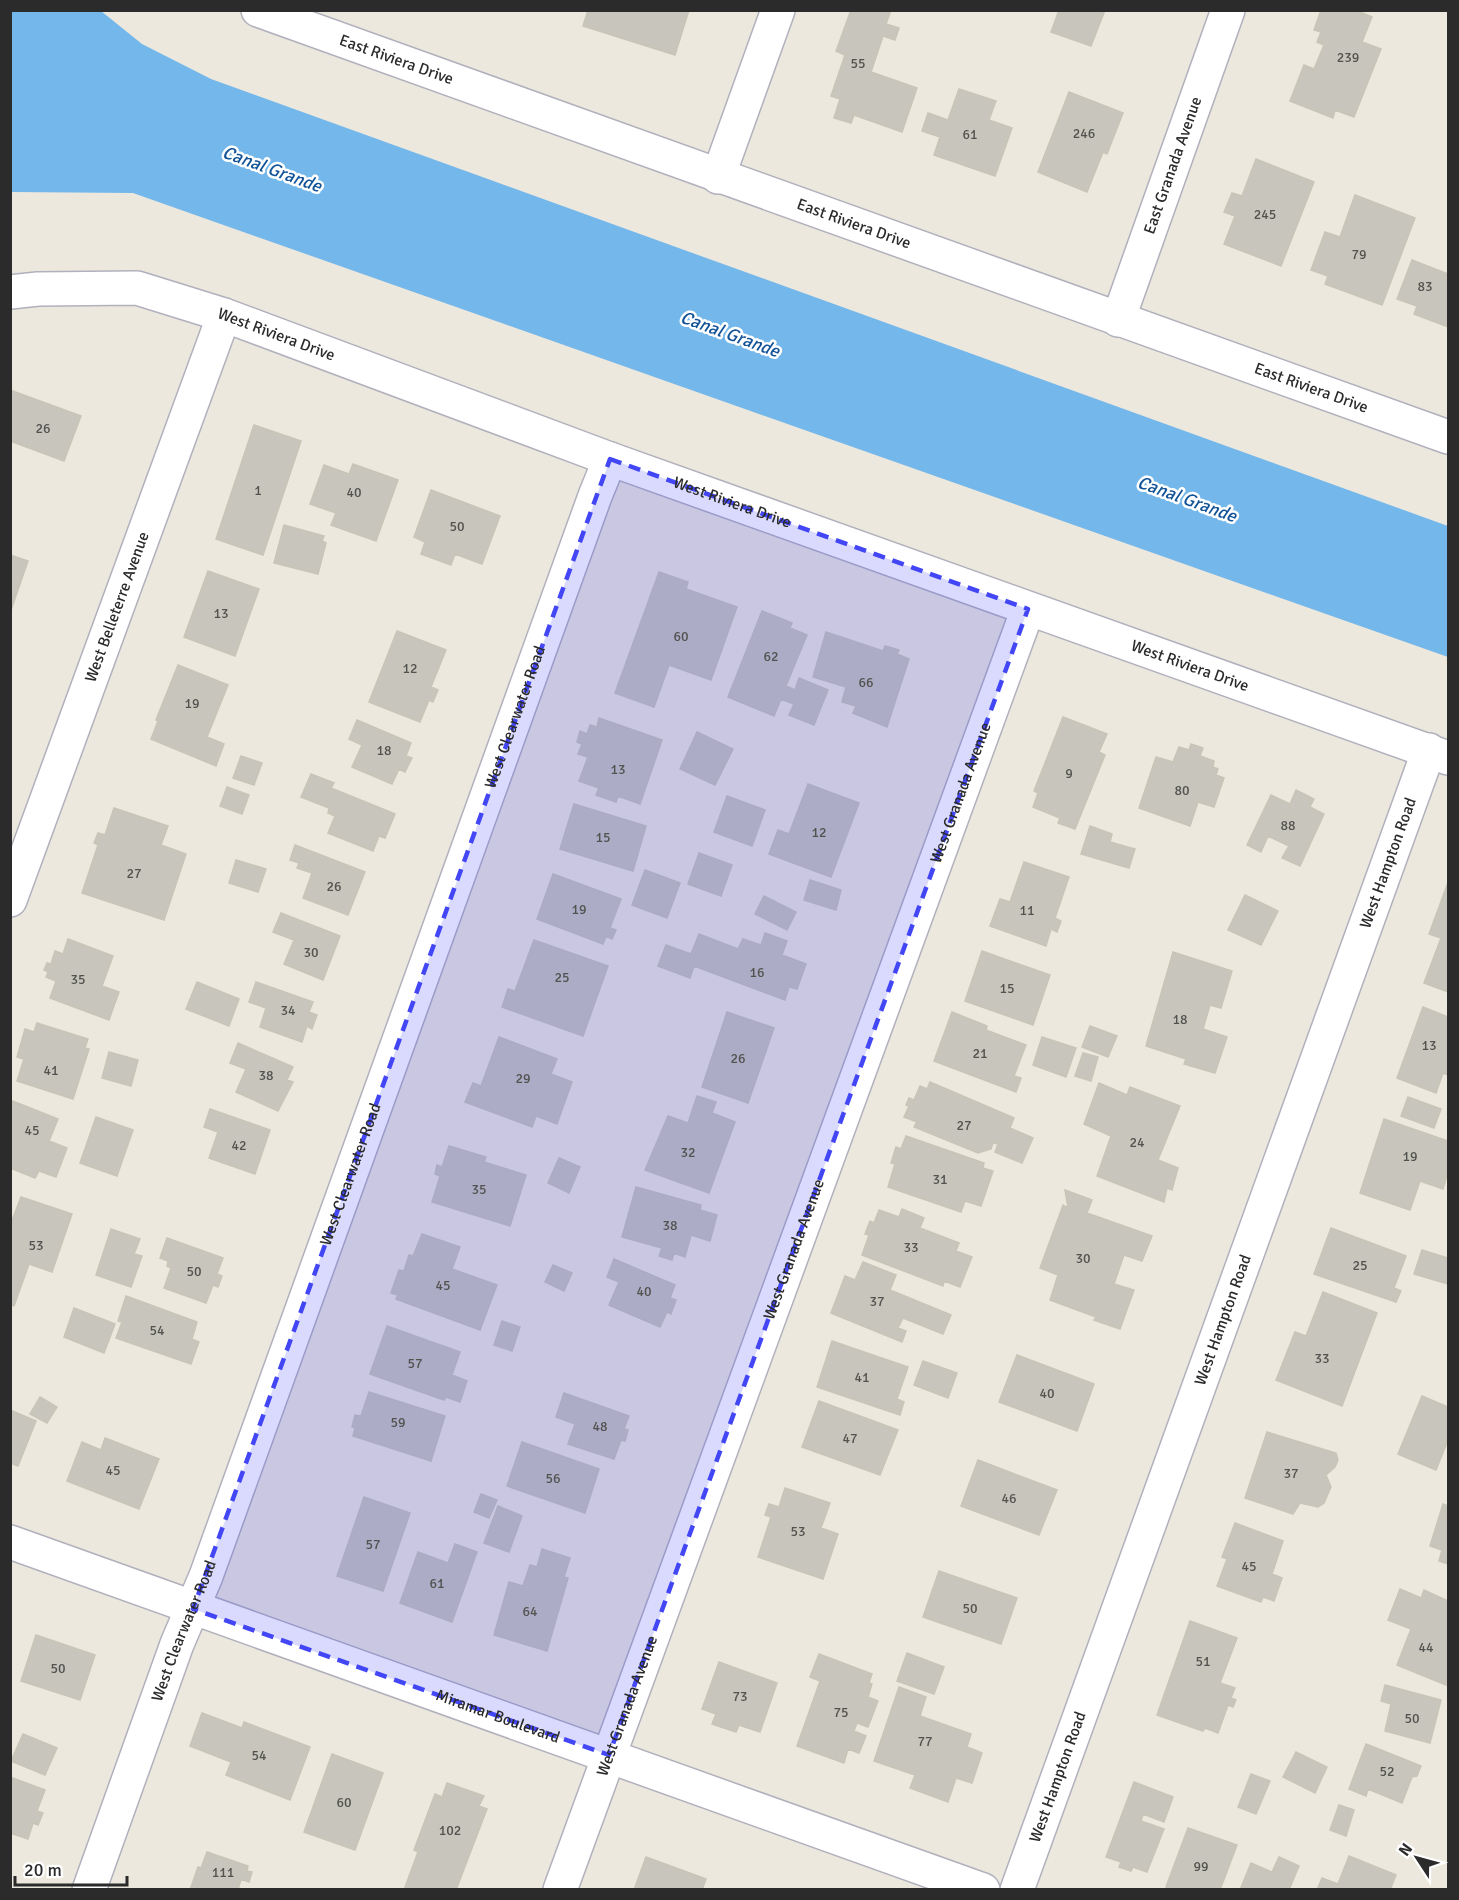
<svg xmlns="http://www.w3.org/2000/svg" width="1459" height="1900" viewBox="0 0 1459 1900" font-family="Signika,sans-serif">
<rect width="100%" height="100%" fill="#ece8dd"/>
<path fill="#74b7eb" d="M11 10 101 11 142 44 211 79 1448 526V657L133 193 11 192Z"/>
<path fill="#c8c6bc" stroke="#c8c5b7" stroke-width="1.5" d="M588 10H689L675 55 583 26Z
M851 10H891L886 24 899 28 895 40 883 36 871 72 917 88 902 132 854 115 851 123 834 118 840 99 831 96 845 55 836 51Z
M1059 10H1105L1091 46 1051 32Z
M1321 10H1355L1372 17 1362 42 1381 49 1354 117 1335 110 1333 118 1290 101 1304 65 1314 69 1324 45 1317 42 1321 32 1314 30Z
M959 89 996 101 989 120 1012 128 995 176 934 155 940 137 922 131 928 113 948 120Z
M1069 92 1123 113 1107 154 1103 152 1087 192 1038 172Z
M1256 159 1314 182 1281 266 1224 244 1235 216 1224 212 1232 193 1242 196Z
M1355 195 1415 218 1382 305 1325 284 1328 276 1311 270 1325 232 1340 237Z
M1412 260 1448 274V327L1414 314 1417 306 1397 299Z
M10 390 81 416 64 461 10 441Z
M254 425 301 441 263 555 216 539Z
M353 464 398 480 376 541 331 525 336 513 310 504 324 465 349 474Z
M431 490 500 516 482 564 455 554 451 565 421 554 425 542 414 537Z
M284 525 324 536 322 541 326 543 318 574 274 563Z
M10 555 28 561 10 613Z
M208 571 259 589 235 656 184 637Z
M659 572 688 582 686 589 737 607 711 680 669 665 654 707 615 693Z
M762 611 792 623 790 628 807 635 786 686 795 690 799 678 828 690 814 725 789 715 794 704 781 699 774 716 728 697Z
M397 631 446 650 431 687 438 690 433 702 429 700 420 722 369 702Z
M826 632 883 651 885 646 899 650 897 654 909 659 887 727 853 713 856 706 842 702 846 687 813 677Z
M178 665 228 685 207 737 224 744 216 766 151 739 158 721 156 720Z
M1063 717 1107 734 1099 752 1105 755 1075 829 1058 823 1060 818 1033 807 1038 793 1034 791Z
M599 718 662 740 640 804 618 796 616 802 596 795 599 788 579 781 588 757 578 754 582 744 577 742 580 731 587 734 590 725 597 727Z
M357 720 411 743 406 756 412 758 405 772 399 769 392 784 352 767 362 745 349 739Z
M697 732 733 749 715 785 680 769Z
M1191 744 1203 748 1200 756 1214 761 1213 767 1218 769 1216 775 1224 778 1214 807 1198 802 1190 826 1139 808 1156 757 1173 762 1179 747 1189 750Z
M241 756 262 763 254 785 233 778Z
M311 774 334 783 331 788 395 814 385 838 379 836 373 851 328 833 335 816 328 813 329 808 301 797Z
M808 784 859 803 831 877 769 854 778 830 789 834Z
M227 787 249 795 242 814 220 806Z
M1296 790 1314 799 1310 807 1324 814 1300 866 1282 858 1289 846 1268 836 1261 852 1247 845 1271 795 1290 804Z
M727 796 765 810 752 846 714 832Z
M574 804 646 826 633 871 560 849Z
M114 808 168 826 161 845 186 854 164 920 82 893 98 845 94 843 98 833 105 835Z
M1090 826 1112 834 1110 842 1135 849 1129 868 1081 854Z
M295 845 365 872 348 915 303 898 312 873 297 868 299 863 290 860Z
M699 853 732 865 721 896 688 884Z
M236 860 266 869 258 892 229 883Z
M1024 862 1069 877 1055 918 1061 921 1057 932 1051 929 1046 946 990 926 1000 899 1010 902Z
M645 870 680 883 667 918 632 905Z
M553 874 621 899 610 928 616 930 612 939 606 936 603 944 537 919Z
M810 880 841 890 836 910 804 900Z
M1447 885 1448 886V992L1424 983 1441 938 1429 934Z
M1245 895 1278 911 1261 945 1228 930Z
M764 896 796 912 787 930 755 914Z
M281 913 340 936 323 980 284 964 294 940 273 932Z
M765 933 787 941 782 955 806 964 797 989 789 987 785 1000 694 966 690 978 658 966 666 945 691 954 699 934 738 949 743 939 761 945Z
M68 939 113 956 102 986 119 992 109 1020 50 998 56 981 46 977 48 972 44 970 47 963 51 964 55 951 63 954Z
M534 940 608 966 583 1036 502 1007 508 989 515 991Z
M982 951 1050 975 1033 1025 965 1001Z
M1173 952 1232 971 1221 1008 1210 1005 1203 1029 1227 1037 1215 1073 1184 1064 1186 1059 1146 1046Z
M197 982 239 999 229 1026 186 1009Z
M256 982 313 1002 309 1012 317 1015 312 1029 307 1026 302 1042 260 1027 266 1008 249 1002Z
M1423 1007 1448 1017V1075L1443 1073 1436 1093 1397 1078Z
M727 1012 774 1028 748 1103 702 1087Z
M952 1012 987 1026 986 1030 1026 1045 1014 1076 1021 1078 1016 1092 934 1061Z
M37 1023 88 1039 85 1048 89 1049 73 1099 17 1081 24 1059 17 1057 25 1029 34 1032Z
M1090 1026 1117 1036 1108 1057 1082 1047Z
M499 1037 557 1059 551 1074 572 1082 557 1124 536 1116 532 1127 465 1102 473 1083 481 1086Z
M1042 1037 1076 1048 1066 1077 1033 1065Z
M238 1043 293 1067 287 1080 293 1082 278 1111 236 1092 246 1069 230 1063Z
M109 1052 138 1060 131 1086 102 1078Z
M1083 1053 1098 1057 1091 1081 1075 1076Z
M930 1082 1014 1118 1010 1128 1033 1138 1022 1163 995 1152 998 1144 993 1143 991 1149 978 1153 914 1127 917 1122 904 1117 909 1106 906 1105 909 1098 914 1100 920 1086 927 1089Z
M1099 1083 1127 1095 1130 1087 1180 1106 1158 1160 1178 1168 1172 1190 1167 1188 1164 1202 1097 1176 1111 1136 1084 1124Z
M697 1096 716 1102 712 1113 735 1122 709 1193 645 1170 668 1116 688 1123Z
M1408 1097 1441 1109 1434 1128 1401 1116Z
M10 1100 58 1119 49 1141 67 1148 56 1177 39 1171 35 1178 10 1168Z
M210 1109 270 1130 255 1174 209 1158 218 1132 204 1127Z
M96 1117 133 1130 117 1176 80 1163Z
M1384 1119 1448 1141V1172L1443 1189 1420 1181 1410 1210 1360 1193Z
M906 1136 984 1163 983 1168 993 1171 981 1206 965 1201 961 1212 888 1187 895 1164 891 1163 896 1147 901 1149Z
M449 1146 486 1157 484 1162 526 1175 510 1226 432 1202 440 1176 435 1174 437 1165 442 1167Z
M559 1158 580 1167 569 1193 548 1183Z
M636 1187 701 1205 700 1210 717 1215 710 1241 691 1235 685 1257 674 1253 672 1260 659 1256 662 1248 622 1237Z
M1065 1190 1092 1200 1087 1213 1152 1236 1142 1261 1124 1255 1114 1284 1134 1290 1120 1329 1094 1320 1096 1317 1050 1300 1058 1275 1040 1268 1063 1205 1068 1208Z
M21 1197 72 1214 52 1272 29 1264 14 1306 10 1304V1226Z
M902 1209 924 1218 920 1228 959 1243 956 1251 972 1257 960 1287 944 1281 943 1286 862 1255 869 1235 865 1234 870 1221 874 1223 879 1210 899 1217Z
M1331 1228 1406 1256 1394 1288 1401 1291 1396 1302 1314 1274Z
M111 1229 140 1239 134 1254 142 1256 131 1287 96 1275Z
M422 1234 460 1247 452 1269 497 1285 480 1330 396 1299 398 1295 391 1293 399 1270 404 1271 409 1255 413 1256Z
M167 1238 223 1258 217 1274 222 1276 218 1287 213 1285 206 1303 164 1288 171 1268 167 1266 168 1261 160 1258Z
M1422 1250 1448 1258V1284L1414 1274Z
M614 1259 675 1285 670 1298 676 1300 671 1314 667 1312 660 1327 609 1305 619 1282 607 1277Z
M863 1262 896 1275 890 1290 951 1315 943 1334 903 1318 898 1328 906 1331 902 1342 831 1313 845 1276 855 1280Z
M553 1265 572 1273 564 1291 545 1282Z
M1323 1292 1377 1313 1342 1406 1276 1380 1295 1332 1306 1336Z
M126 1296 197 1322 192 1339 199 1342 191 1364 116 1338 122 1322 118 1321Z
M74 1308 115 1324 104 1353 64 1337Z
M502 1321 520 1327 512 1351 494 1345Z
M387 1326 460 1352 452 1375 467 1381 460 1402 446 1397 444 1400 370 1374Z
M832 1341 908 1367 897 1399 904 1402 900 1415 817 1387Z
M1017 1355 1094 1384 1077 1431 999 1402Z
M923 1361 957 1373 948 1398 914 1385Z
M369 1392 445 1416 431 1461 353 1436 355 1428 352 1427 355 1415 361 1416Z
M564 1393 629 1416 624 1429 628 1430 625 1441 621 1440 614 1459 568 1444 575 1424 556 1417Z
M1422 1396 1448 1407V1440L1436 1470 1398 1454Z
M40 1397 57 1407 47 1423 30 1414Z
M819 1401 898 1430 880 1475 802 1447Z
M10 1410 36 1421 18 1466 10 1463Z
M1267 1432 1336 1453 1338 1460 1335 1467 1326 1475 1331 1487 1324 1503 1318 1507 1300 1503 1293 1514 1245 1498Z
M105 1438 159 1459 139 1509 67 1481 82 1442 101 1450Z
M522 1442 599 1469 585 1513 507 1486Z
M978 1460 1057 1490 1039 1535 961 1506Z
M785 1488 830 1503 821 1528 838 1534 823 1579 758 1557 771 1517 765 1515 769 1504 779 1507Z
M481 1494 497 1500 489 1518 474 1512Z
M364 1497 410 1513 383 1591 337 1576Z
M1443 1504 1448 1506V1564L1439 1561 1442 1550 1430 1546Z
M498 1506 522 1516 509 1552 484 1543Z
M1235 1523 1283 1541 1272 1574 1282 1578 1274 1601 1263 1597 1261 1602 1217 1586 1227 1559 1222 1557Z
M455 1544 477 1552 452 1622 400 1603 418 1552 448 1563Z
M542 1549 570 1558 564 1577 568 1578 547 1651 494 1635 509 1582 523 1586 530 1565 537 1567Z
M939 1571 1017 1598 1001 1644 923 1617Z
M1400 1589 1421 1598 1424 1590 1448 1601V1679L1446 1685 1397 1665 1411 1629 1388 1620Z
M1190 1621 1237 1638 1220 1683 1235 1688 1231 1698 1236 1700 1233 1707 1228 1705 1218 1733 1205 1728 1203 1731 1157 1715Z
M36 1635 95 1655 80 1700 21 1681Z
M907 1653 944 1667 934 1694 897 1681Z
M819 1654 872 1674 869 1683 872 1684 868 1697 878 1701 868 1727 857 1723 854 1731 866 1736 859 1753 848 1749 844 1763 797 1746 820 1681 810 1677Z
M719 1662 777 1683 760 1732 739 1725 736 1732 712 1724 716 1714 702 1709Z
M1385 1685 1441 1700 1430 1743 1385 1731 1391 1704 1381 1701Z
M899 1687 926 1697 920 1716 971 1734 967 1747 982 1753 972 1783 956 1778 948 1802 910 1788 915 1775 874 1761Z
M202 1713 242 1728 244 1722 310 1747 290 1800 226 1775 231 1762 190 1746Z
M23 1734 57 1748 45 1775 11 1761Z
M1366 1744 1421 1766 1417 1776 1412 1777 1402 1803 1368 1789 1366 1796 1349 1789Z
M1296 1752 1327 1767 1315 1793 1283 1777Z
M332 1754 383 1773 355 1850 304 1832Z
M1251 1774 1270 1781 1256 1814 1238 1807Z
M10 1777 45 1790 37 1811 43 1813 38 1825 33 1823 28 1839 10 1833Z
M1134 1782 1173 1797 1164 1822 1143 1814 1141 1821 1164 1829 1147 1872 1133 1867 1131 1871 1119 1867 1121 1862 1106 1857Z
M447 1783 484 1796 479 1806 487 1809 456 1890H404L418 1852 414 1850 435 1794 442 1797Z
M1339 1805 1354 1810 1346 1836 1330 1830Z
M1188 1828 1237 1845 1220 1890H1172L1166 1887Z
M207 1852 248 1866 247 1871 252 1872 249 1882 241 1879 238 1890H190L198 1867 201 1868Z
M1349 1856 1396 1875 1390 1890H1317L1322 1878 1338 1884Z
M646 1857 706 1879 702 1890H634Z
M1279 1857 1299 1866 1289 1890H1240L1251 1863 1272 1872Z"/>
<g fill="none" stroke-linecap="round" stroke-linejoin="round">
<defs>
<g id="street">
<path id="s1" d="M258 10 1448 437"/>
<path d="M718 177 778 10"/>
<path id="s2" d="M10 292 38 289 137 288 224 315 610 459 1448 758"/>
<path id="s3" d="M1118 320 1228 10"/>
<path id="s4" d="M10 900 224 315"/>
<path id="s5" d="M10 1542 983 1890"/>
<path id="s6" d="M89 1890 177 1644 206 1576 595 496 610 459"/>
<path id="s7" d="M560 1890 1028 609"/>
<path id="s8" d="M1017 1890 1429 750"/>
</g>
</defs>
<use href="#street" stroke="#b1b1be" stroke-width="36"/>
<use href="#street" stroke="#fff" stroke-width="33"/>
</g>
<path fill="#4246f4" fill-opacity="0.2" stroke="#4246f4" stroke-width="4.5" stroke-dasharray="12 8" stroke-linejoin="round" d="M610 459 1028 609 609 1755 193 1609Z"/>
<g text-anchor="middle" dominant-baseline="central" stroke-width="5" stroke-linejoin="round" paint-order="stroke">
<g font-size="14" fill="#52524f">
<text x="1348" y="57">239</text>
<text x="858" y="63">55</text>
<text x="1084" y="133">246</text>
<text x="970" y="134">61</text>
<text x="1265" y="214">245</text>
<text x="1359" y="254">79</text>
<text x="1425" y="286">83</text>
<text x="43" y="428">26</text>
<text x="258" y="490">1</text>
<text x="354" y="492">40</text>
<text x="457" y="526">50</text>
<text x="221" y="613">13</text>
<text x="681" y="636">60</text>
<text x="771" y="656">62</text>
<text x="410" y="668">12</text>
<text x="866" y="682">66</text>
<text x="192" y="703">19</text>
<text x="384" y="750">18</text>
<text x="618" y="769">13</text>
<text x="1069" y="773">9</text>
<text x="1182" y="790">80</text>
<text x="1288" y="825">88</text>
<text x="819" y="832">12</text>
<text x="603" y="837">15</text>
<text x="134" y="873">27</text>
<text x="334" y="886">26</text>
<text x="579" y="909">19</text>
<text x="1027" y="910">11</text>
<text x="311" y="952">30</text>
<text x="757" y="972">16</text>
<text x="562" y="977">25</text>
<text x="78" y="979">35</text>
<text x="1007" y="988">15</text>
<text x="288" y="1010">34</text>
<text x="1180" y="1019">18</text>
<text x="1429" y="1045">13</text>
<text x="980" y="1053">21</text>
<text x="738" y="1058">26</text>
<text x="51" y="1070">41</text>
<text x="266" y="1075">38</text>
<text x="523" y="1078">29</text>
<text x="964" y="1125">27</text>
<text x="32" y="1130">45</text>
<text x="1137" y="1142">24</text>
<text x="239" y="1145">42</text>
<text x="688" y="1152">32</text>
<text x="1410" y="1156">19</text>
<text x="940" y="1179">31</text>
<text x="479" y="1189">35</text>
<text x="670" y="1225">38</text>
<text x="36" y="1245">53</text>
<text x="911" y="1247">33</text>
<text x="1083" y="1258">30</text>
<text x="1360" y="1265">25</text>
<text x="194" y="1271">50</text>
<text x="443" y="1285">45</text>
<text x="644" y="1291">40</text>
<text x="877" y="1301">37</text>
<text x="157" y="1330">54</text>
<text x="1322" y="1358">33</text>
<text x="415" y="1363">57</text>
<text x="862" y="1377">41</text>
<text x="1047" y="1393">40</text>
<text x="398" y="1422">59</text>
<text x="600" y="1426">48</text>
<text x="850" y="1438">47</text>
<text x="113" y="1470">45</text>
<text x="1291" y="1473">37</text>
<text x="553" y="1478">56</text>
<text x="1009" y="1498">46</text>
<text x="798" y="1531">53</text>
<text x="373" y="1544">57</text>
<text x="1249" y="1566">45</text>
<text x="437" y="1583">61</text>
<text x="970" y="1608">50</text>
<text x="530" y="1611">64</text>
<text x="1426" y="1647">44</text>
<text x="1203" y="1661">51</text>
<text x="58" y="1668">50</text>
<text x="740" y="1696">73</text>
<text x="841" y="1712">75</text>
<text x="1412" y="1718">50</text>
<text x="925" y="1741">77</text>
<text x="259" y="1755">54</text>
<text x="1387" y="1771">52</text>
<text x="344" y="1802">60</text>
<text x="450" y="1830">102</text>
<text x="1201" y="1866">99</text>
<text x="223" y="1872">111</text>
</g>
<g font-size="16" fill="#2b2b2b" stroke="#fff">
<text stroke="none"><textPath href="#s1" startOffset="147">East Riviera Drive</textPath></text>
<text stroke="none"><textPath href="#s3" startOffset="164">East Granada Avenue</textPath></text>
<text stroke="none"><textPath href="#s1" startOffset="633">East Riviera Drive</textPath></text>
<text stroke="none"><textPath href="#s2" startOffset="274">West Riviera Drive</textPath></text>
<text stroke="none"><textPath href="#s1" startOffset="1119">East Riviera Drive</textPath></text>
<text stroke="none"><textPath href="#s2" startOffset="760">West Riviera Drive</textPath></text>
<text stroke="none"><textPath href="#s4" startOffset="312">West Belleterre Avenue</textPath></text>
<text stroke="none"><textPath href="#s2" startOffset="1246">West Riviera Drive</textPath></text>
<text stroke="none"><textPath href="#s6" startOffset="1248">West Clearwater Road</textPath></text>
<text stroke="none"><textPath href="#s7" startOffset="1168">West Granada Avenue</textPath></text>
<text stroke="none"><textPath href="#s8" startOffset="1092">West Hampton Road</textPath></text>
<text stroke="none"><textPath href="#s6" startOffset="762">West Clearwater Road</textPath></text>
<text stroke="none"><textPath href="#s7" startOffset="682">West Granada Avenue</textPath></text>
<text stroke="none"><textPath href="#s8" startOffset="606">West Hampton Road</textPath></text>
<text stroke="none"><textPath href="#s6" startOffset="276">West Clearwater Road</textPath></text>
<text stroke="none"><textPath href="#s7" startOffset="196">West Granada Avenue</textPath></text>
<text stroke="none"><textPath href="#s5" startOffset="518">Miramar Boulevard</textPath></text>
<text stroke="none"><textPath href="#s8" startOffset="120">West Hampton Road</textPath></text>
</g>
<g font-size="18" font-style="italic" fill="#125398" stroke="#fff">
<text transform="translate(272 169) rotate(20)">Canal Grande</text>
<text transform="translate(730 334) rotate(20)">Canal Grande</text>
<text transform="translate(1187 499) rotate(20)">Canal Grande</text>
</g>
</g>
<rect width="1459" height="1900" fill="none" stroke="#2b2b2b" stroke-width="24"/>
<g transform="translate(1417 1858) rotate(306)" stroke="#ffffff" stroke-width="4.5" paint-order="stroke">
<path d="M0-4.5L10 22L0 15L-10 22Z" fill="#2b2b2b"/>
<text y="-9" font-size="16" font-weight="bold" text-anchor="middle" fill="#2b2b2b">N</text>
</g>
<path d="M15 1876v9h112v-9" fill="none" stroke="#2b2b2b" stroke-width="3"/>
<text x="24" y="1876" font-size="18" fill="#2b2b2b" stroke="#ffffff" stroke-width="4.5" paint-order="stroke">20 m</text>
</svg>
